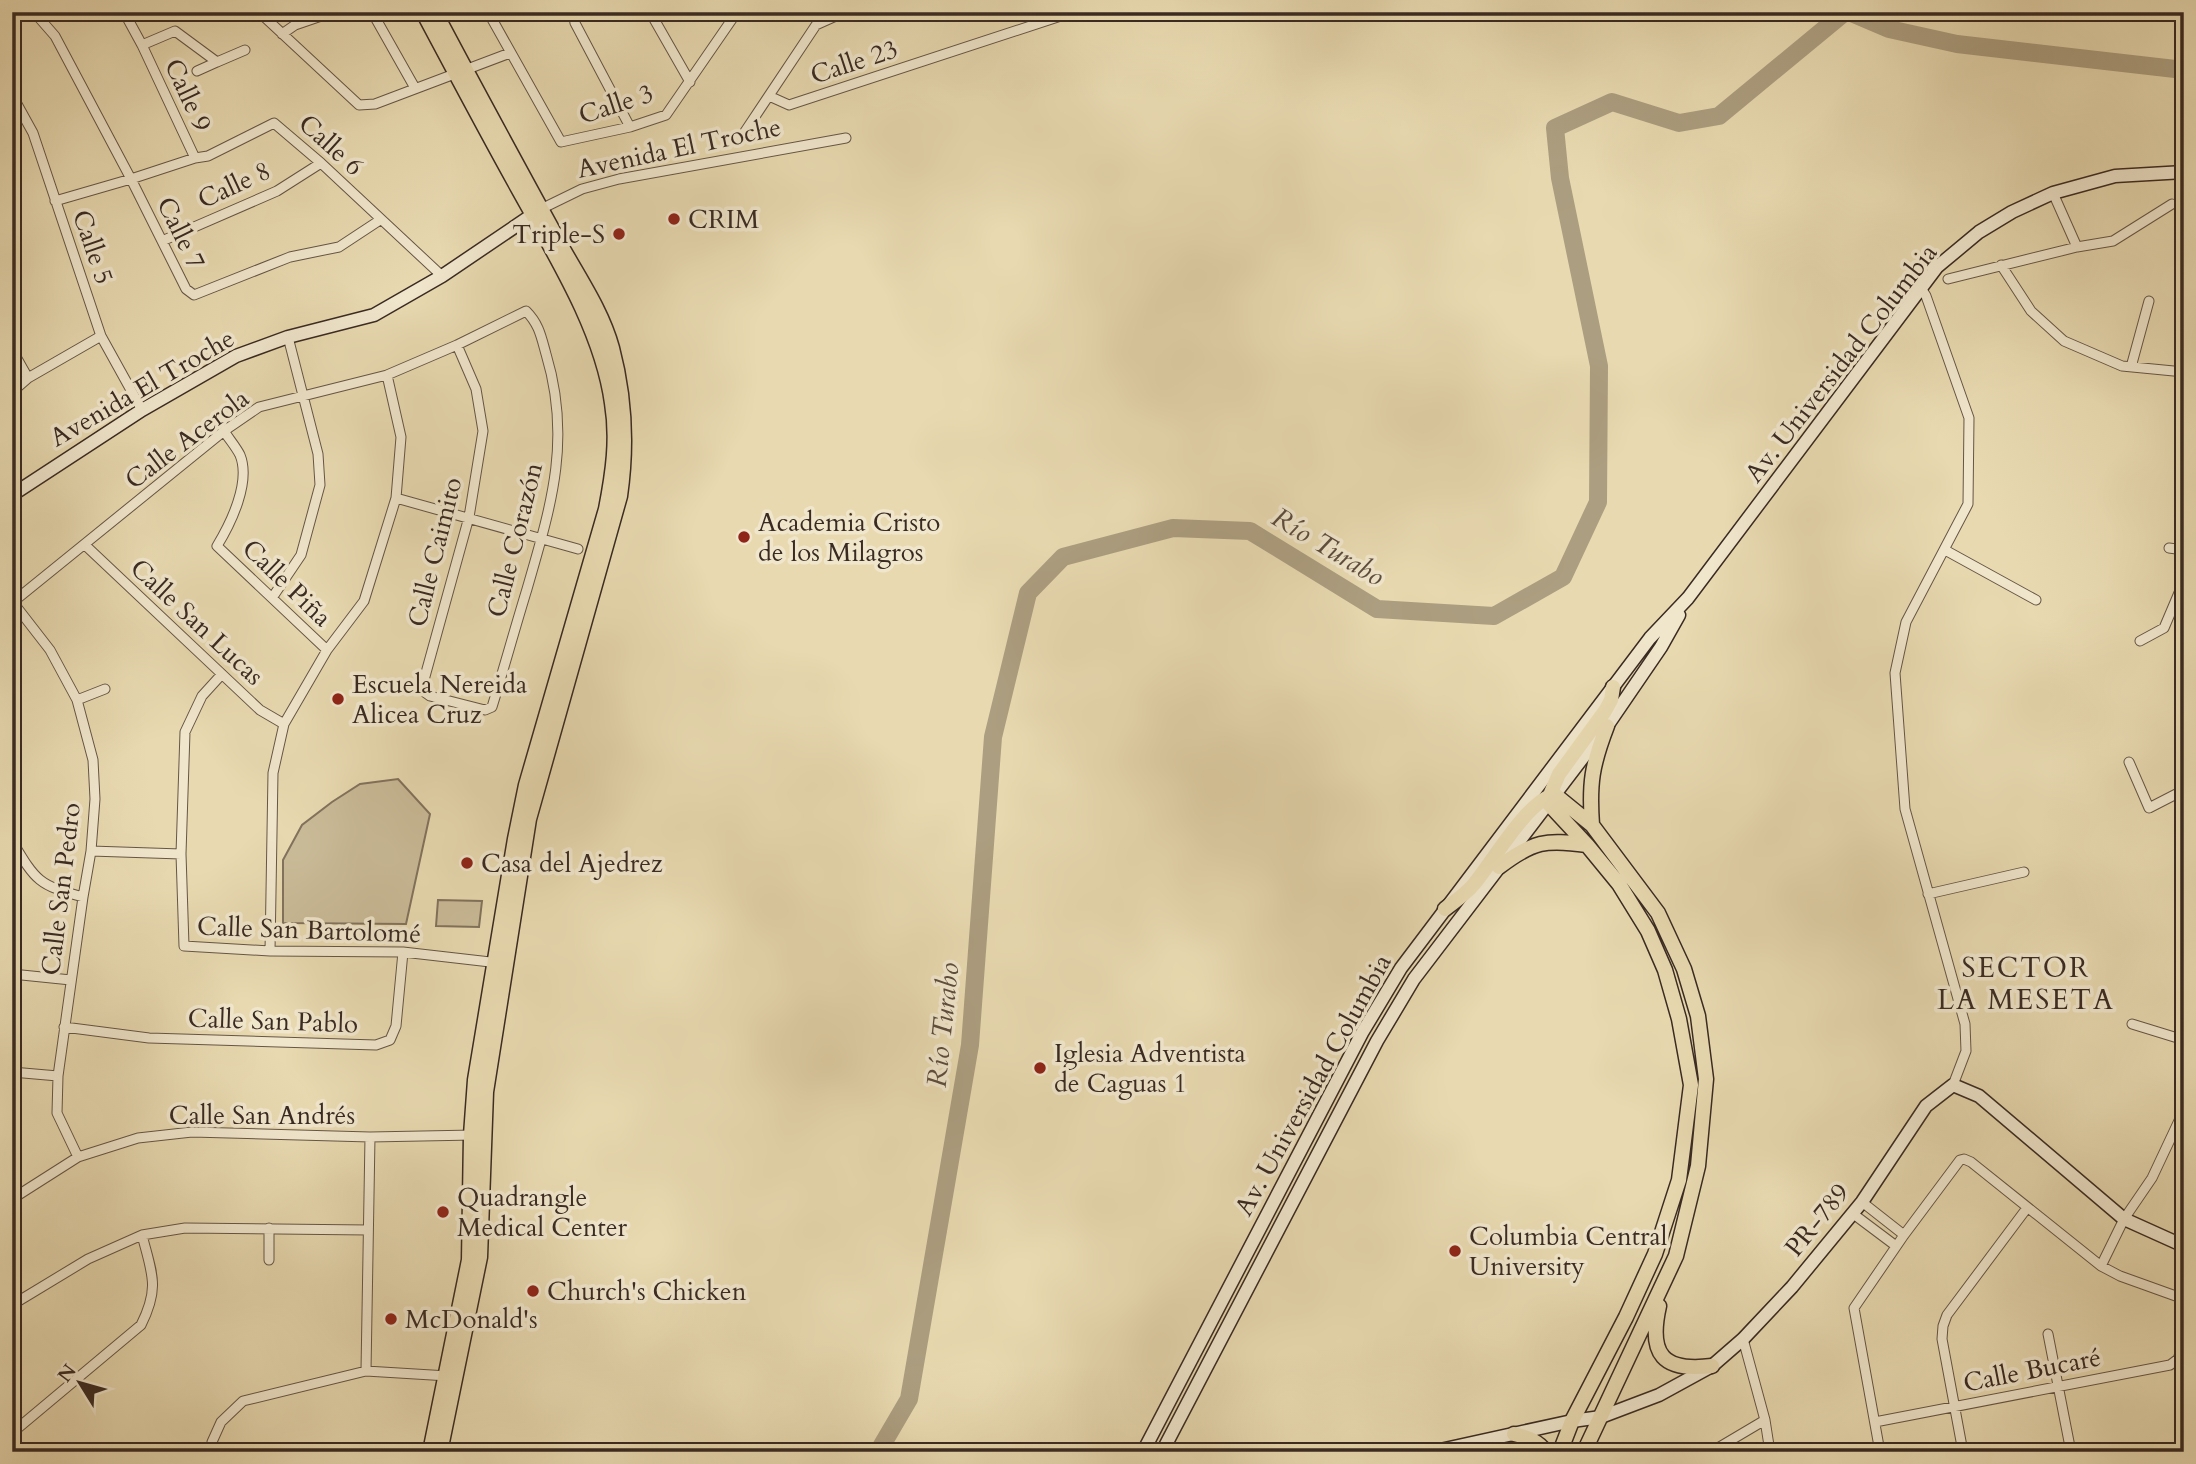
<svg xmlns="http://www.w3.org/2000/svg" width="2196" height="1464" viewBox="0 0 2196 1464" font-family="Cardo,serif">
<rect width="100%" height="100%" fill="#e8d9b0"/>
<filter id="stains"><feTurbulence type="fractalNoise" baseFrequency=".00286" numOctaves="4"/><feColorMatrix values="0 0 0 0 .2 0 0 0 0 .09 0 0 0 0 .02 0 0 0 .5 -.17"/></filter>
<radialGradient id="worn" r=".72"><stop offset=".6" stop-color="#630" stop-opacity="0"/><stop offset="1" stop-color="#630" stop-opacity=".3"/></radialGradient>
<path fill="#cabb98" stroke="#82725d" stroke-width="2" d="M398 779 430 814 406 924 283 923V860L302 825 332 802 360 784Z
M438 900 482 901 479 927 436 926Z"/>
<g fill="none" stroke-linecap="round" stroke-linejoin="round">
<path stroke="#ac9e80" stroke-width="18" d="M1849 12 1889 29 1957 44 2184 70
M878 1452 909 1399 970 1045 993 737 1028 593 1063 557 1173 528 1250 531 1377 609 1494 616 1563 577 1598 502 1599 366 1560 178 1555 128 1612 102 1679 123 1719 116 1845 12"/>
<defs>
<path id="street" d="M34 12 55 36 131 179 186 289 194 295 290 257 339 247 380 220
M124 12 142 45 195 158
M259 12 359 105 375 104 510 53
M372 12 415 88
M573 12 575 23 630 127
M650 12 690 82
M1172 12 1173 14
M492 19 561 142 630 127 666 115 737 12
M282 34 295 25 333 12
M142 45 175 31 217 62 245 50
M197 71 217 62
M12 95 33 133 101 336 142 410
M769 96 789 105 1073 12
M744 133 816 25 845 12
M2053 193 2077 247
M55 201 131 179 195 158 208 156 274 123 321 163 442 276
M541 209 582 189 619 179 846 138
M162 241 277 191 321 163
M2001 265 2031 311 2064 341 2122 366 2184 372
M1948 279 2077 247 2113 241 2172 204
M1921 288 1926 296 1969 418 1968 504 1906 622 1895 673 1905 809 1965 1024 1966 1051 1953 1085
M12 346 15 355 28 378
M2131 367 2149 301
M12 392 28 378 101 336
M224 431C229 439 236 447 240 455 251 482 231 523 217 546L327 650
M396 498 578 549
M85 545 260 710 284 724
M2169 548 2184 550
M1945 550 2036 600
M272 598 301 555 320 485 318 454 288 337
M12 601 50 650 77 700 93 760 95 799 91 851 83 897 58 1076 57 1113 78 1157
M13 602 224 431 259 407 387 375 457 345 526 311C539 324 541 336 546 354 572 440 551 506 527 589 515 628 504 668 492 707L485 710 430 696 423 691 424 680 469 517 483 431 476 389 457 345
M2140 641 2164 628 2184 581
M222 674 202 696 185 732 181 854 184 946 270 951 403 952 499 963
M77 700 105 689
M2129 762 2149 808 2184 790
M12 841C36 881 38 885 83 897
M91 851 181 854
M1928 894 2024 872
M270 951 273 773 284 724 327 650 364 601 396 498 401 437 387 375
M12 974 71 980
M2132 1024 2184 1040
M64 1027 149 1038 376 1045 390 1040 396 1026 403 952
M12 1072 58 1076
M12 1199 78 1157 138 1138 192 1132 370 1137 474 1135
M1862 1202 1904 1235
M1852 1213 1896 1246
M269 1260V1228
M2101 1266 2124 1219 2152 1178 2184 1110
M12 1305 88 1259 142 1235 185 1228 368 1230
M2048 1334 2071 1452
M1743 1339 1765 1420 1770 1452
M366 1371 370 1137
M1875 1422 2170 1365 2178 1359 2184 1343
M12 1433 141 1325C160 1287 152 1274 142 1235
M213 1452 212 1442 221 1422 243 1401 366 1371 448 1376
M1711 1452 1765 1420
M1880 1452 1854 1308 1904 1235 1960 1160 1964 1159 1971 1162 2101 1266 2120 1276 2184 1299
M1963 1452 1942 1339 1943 1326 1947 1315 2027 1208
M2169 1452 2184 1449"/>
<path id="secondary" d="M12 495 142 410 236 356 288 337 374 315 442 276 541 209
M1143 1452 1362 1033 1401 968 1650 638 1688 598 1937 267 1979 232 2012 212 2053 193 2115 176 2184 172
M1162 1452 1377 1041 1414 979 1607 726 1661 647 1679 615
M1431 1452 1572 1421 1601 1417 1659 1395 1712 1366 1743 1339 1792 1287 1862 1202 1926 1106 1953 1085 1979 1096 2124 1219 2184 1246"/>
<path id="primary" d="M423 12C455 72 486 131 519 190 555 255 602 330 612 403 618 439 613 473 606 509L526 785 515 839 475 1080 471 1135 469 1260 430 1452
M435 12C475 88 516 163 557 238 576 274 601 308 612 348 625 397 627 447 620 496L529 819 486 1092 480 1257 440 1452
M1592 825C1589 783 1592 765 1607 726
M1499 867C1533 841 1546 839 1587 845
M1445 909C1455 901 1466 894 1474 884 1494 860 1525 804 1554 794L1592 825 1658 913 1684 969 1698 1016 1706 1079 1698 1166 1676 1256 1584 1452
M1659 1306C1648 1355 1663 1372 1712 1366
M1514 1434C1527 1437 1538 1441 1546 1452
M1560 1452 1572 1421 1626 1317 1655 1254 1679 1180 1691 1085 1679 1019 1665 970 1648 931 1619 884 1587 845 1547 802 1559 774 1605 711 1611 700 1613 687"/>
</defs>
<use href="#street" stroke="#655646" stroke-width="11"/>
<use href="#secondary" stroke="#392a22" stroke-width="15"/>
<use href="#primary" stroke="#392a22" stroke-width="17"/>
<use href="#street" stroke="#f0e6cc" stroke-width="9"/>
<use href="#secondary" stroke="#f0e6cc" stroke-width="12"/>
<use href="#primary" stroke="#e8d9b0" stroke-width="14"/>
</g>
<g fill="#8f2418" stroke="#f0e6cc" stroke-width="2.5">
<circle cx="674" cy="219" r="7"/>
<circle cx="619" cy="234" r="7"/>
<circle cx="744" cy="537" r="7"/>
<circle cx="338" cy="699" r="7"/>
<circle cx="467" cy="863" r="7"/>
<circle cx="1040" cy="1068" r="7"/>
<circle cx="443" cy="1212" r="7"/>
<circle cx="1455" cy="1251" r="7"/>
<circle cx="533" cy="1291" r="7"/>
<circle cx="391" cy="1319" r="7"/>
</g>
<g text-anchor="middle" dominant-baseline="central" stroke-width="7" stroke-linejoin="round" paint-order="stroke">
<g font-size="26" fill="#392a22" stroke="#f0e6cc">
<text transform="translate(854 62) rotate(-18)">Calle 23</text>
<text transform="translate(188 95) rotate(65)">Calle 9</text>
<text transform="translate(616 104) rotate(-18)">Calle 3</text>
<text transform="translate(331 145) rotate(42)">Calle 6</text>
<text transform="translate(679 148) rotate(-12)">Avenida El Troche</text>
<text transform="translate(234 185) rotate(-25)">Calle 8</text>
<text transform="translate(181 233) rotate(64)">Calle 7</text>
<text transform="translate(93 247) rotate(71)">Calle 5</text>
<text transform="translate(1841 363) rotate(-52)">Av. Universidad Columbia</text>
<text transform="translate(142 388) rotate(-30)">Avenida El Troche</text>
<text transform="translate(187 439) rotate(-37)">Calle Acerola</text>
<text transform="translate(515 540) rotate(-76)">Calle Corazón</text>
<text transform="translate(435 552) rotate(-76)">Calle Caimito</text>
<text transform="translate(287 583) rotate(44)">Calle Piña</text>
<text transform="translate(197 622) rotate(43)">Calle San Lucas</text>
<text transform="translate(61 889) rotate(-83)">Calle San Pedro</text>
<text transform="translate(309 930) rotate(2)">Calle San Bartolomé</text>
<text transform="translate(273 1021) rotate(2)">Calle San Pablo</text>
<text transform="translate(1313 1085) rotate(-61)">Av. Universidad Columbia</text>
<text x="262" y="1115">Calle San Andrés</text>
<text transform="translate(1817 1220) rotate(-51)">PR-789</text>
<text transform="translate(2032 1370) rotate(-11)">Calle Bucaré</text>
</g>
<g font-size="26" fill="#392a22" stroke="#f0e6cc" text-anchor="start">
<text x="688" y="219">CRIM</text>
<text x="605" y="234" text-anchor="end">Triple-S</text>
<text x="758" y="522">Academia Cristo<tspan x="758" dy="30">de los Milagros</tspan></text>
<text x="352" y="684">Escuela Nereida<tspan x="352" dy="30">Alicea Cruz</tspan></text>
<text x="481" y="863">Casa del Ajedrez</text>
<text x="1054" y="1053">Iglesia Adventista<tspan x="1054" dy="30">de Caguas 1</tspan></text>
<text x="457" y="1197">Quadrangle<tspan x="457" dy="30">Medical Center</tspan></text>
<text x="1469" y="1236">Columbia Central<tspan x="1469" dy="30">University</tspan></text>
<text x="547" y="1291">Church's Chicken</text>
<text x="405" y="1319">McDonald's</text>
</g>
<g font-size="28" font-style="italic" fill="#5c4d3e" stroke="#f0e6cc">
<text transform="translate(1328 547) rotate(31)">Río Turabo</text>
<text transform="translate(943 1025) rotate(-84)">Río Turabo</text>
</g>
<g font-size="28" letter-spacing="2" fill="#392a22" stroke="#f0e6cc">
<text x="2026" y="968">SECTOR<tspan x="2026" dy="32">LA MESETA</tspan></text>
</g>
</g>
<rect width="2196" height="1464" fill="none" stroke="#e8d9b0" stroke-width="42"/>
<rect x="14" y="14" width="2168" height="1436" fill="none" stroke="#392a22" stroke-width="3.5"/>
<rect x="21" y="21" width="2154" height="1422" fill="none" stroke="#392a22" stroke-width="2"/>
<g transform="translate(80 1383) rotate(307)" stroke="#f0e6cc" stroke-width="5" paint-order="stroke">
<path d="M0-5L12 26L0 18L-12 26Z" fill="#392a22"/>
<text y="-10" font-size="19" font-weight="bold" text-anchor="middle" fill="#392a22">N</text>
</g>
<rect width="100%" height="100%" filter="url(#stains)"/>
<rect width="100%" height="100%" fill="url(#worn)"/>
</svg>
